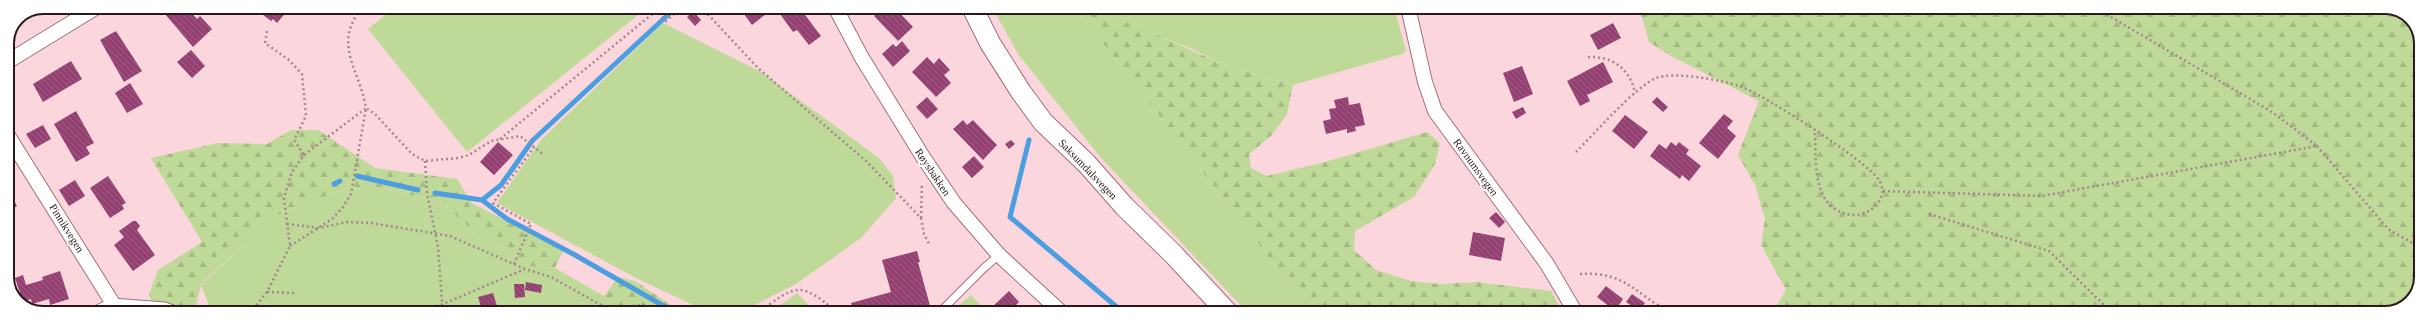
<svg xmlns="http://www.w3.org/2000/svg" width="2428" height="320" viewBox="0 0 2428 320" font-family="Georgia,serif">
<defs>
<pattern id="forest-firs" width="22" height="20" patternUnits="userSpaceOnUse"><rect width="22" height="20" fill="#bfd998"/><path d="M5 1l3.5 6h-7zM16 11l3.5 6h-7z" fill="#a4ba82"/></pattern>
<pattern id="building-back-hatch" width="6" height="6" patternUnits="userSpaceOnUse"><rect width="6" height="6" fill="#944072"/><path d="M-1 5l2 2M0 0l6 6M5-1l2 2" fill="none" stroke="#9f5e84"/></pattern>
</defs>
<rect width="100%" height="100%" fill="#fbd7dd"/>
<path fill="#bfd998" d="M395 7H648L467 152 368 29Z
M992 7H1075L1312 313H1248L1101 158 1018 54Z
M1086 7H1394L1406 51 1402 54 1293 85 1227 66 1192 49Z
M663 23 761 72 879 158 893 176 896 198 861 238 796 284 741 312 706 311 636 278 497 203 541 140Z
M372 186 449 204 459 220 529 266 555 268 604 296 613 313H212L201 285 275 216 336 192Z
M797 293 816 313H769Z
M971 295 987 313H950L951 312Z"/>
<path fill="url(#forest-firs)" d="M1075 7H1086L1139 27 1227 66 1293 85 1287 114 1271 136 1249 154 1251 168 1267 176 1325 162 1427 132 1440 143 1435 164 1414 197 1355 231 1354 250 1376 270 1411 281 1441 284 1477 282 1551 291 1563 313H1312Z
M1639 7H2389L2411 18 2421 39V281L2409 304 2385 313H1767L1777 305 1786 290 1761 245 1765 219 1755 185 1738 155 1759 101 1671 56 1649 42Z
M291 130H318L375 168 457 179 472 203 563 251 555 268 529 266 459 220 449 204 372 186 336 192 275 216 201 284 194 313H156L149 294 158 270 202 242 151 158 218 143 267 144Z
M618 277 635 281 671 305 706 311 707 313H613L604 296Z"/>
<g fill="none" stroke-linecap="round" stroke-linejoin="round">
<path stroke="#4c9ee1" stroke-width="5" d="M1029 140 1010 217 1124 313
M357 176 418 190
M334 184 340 181
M435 193 482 200 501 185 532 141 671 12 670 7
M482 200 507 219 575 255 676 313"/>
</g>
<path fill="url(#building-back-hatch)" d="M172 7H186L197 19 200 16 212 29 193 47 165 14Z
M253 7H283L287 11 277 23 273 19 271 21Z
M739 7H761L766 14 752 25Z
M775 7H799L821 36 809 45 797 30 793 32Z
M883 7H894L913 27 898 41 874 16Z
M693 11 701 20 695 26 687 17Z
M1613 23 1621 38 1598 50 1590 35Z
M116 31 142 71 124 82 100 40Z
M902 41 910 51 893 67 882 54 893 44 896 47Z
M191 50 205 66 192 78 177 62Z
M927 57 934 64 939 58 950 70 944 75 951 83 936 97 912 72Z
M71 61 82 79 43 102 33 84Z
M1603 62 1613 82 1587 95 1590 101 1580 106 1567 81Z
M1522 66 1533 94 1514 102 1503 73Z
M130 83 143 104 127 113 115 93Z
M927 97 938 109 927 119 916 107Z
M1348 97 1349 105 1360 103 1365 125 1355 127 1356 131 1347 133V129L1326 134 1323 121 1331 119 1329 109 1336 108 1334 100Z
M1657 97 1668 107 1663 112 1652 102Z
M1523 107 1526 113 1516 119 1512 112Z
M76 111 94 143 86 147 90 154 76 162 54 124Z
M1724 114 1733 121 1727 128 1736 136 1718 159 1699 143Z
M1625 115 1648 132 1634 149 1612 131Z
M963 120 967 125 973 120 997 145 983 160 953 129Z
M43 125 51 139 35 148 26 134Z
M1011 140 1015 144 1009 149 1005 144Z
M498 142 513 155 494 175 480 162Z
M1671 142 1676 146 1679 142 1689 150 1686 154 1701 166 1689 181 1682 175 1680 179 1650 156 1659 144 1666 149Z
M974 156 984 167 972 178 962 167Z
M108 176 126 203 122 205 124 209 110 218 90 188Z
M75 180 85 196 69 206 59 190Z
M7 188 17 206 7 212Z
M1496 212 1505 222 1499 228 1489 218Z
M133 221H136L140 226 137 230 155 255 133 271 114 245 124 237 119 231Z
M1473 232 1505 238 1501 261 1469 255Z
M917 251 920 262H918L932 313H854L851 303 891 292 882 260Z
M60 271 69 299 50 305 49 299 32 304 31 299 23 302 15 278 23 275 26 285 43 280 42 277Z
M526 282 542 285 541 293 525 290Z
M514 284H524L525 297 515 298Z
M1606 286 1623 299 1615 311 1597 297Z
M1009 291 1019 302 1008 313H992L989 310Z
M493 293 497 306 482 310 478 297Z
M1632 294 1645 303 1639 311 1626 302Z"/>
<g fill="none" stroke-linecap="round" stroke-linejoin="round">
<defs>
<path id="service" d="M88 313 112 302 165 306 184 313
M104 313 112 302
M939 313 984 268 999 255"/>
<path id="minor" d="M835 7 862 58 923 157 954 203 999 255 1062 313
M1408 7 1425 82 1435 111 1547 264 1576 313
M7 62 97 7
M7 134 112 302"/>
<path id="secondary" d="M972 7 990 43 1021 92 1043 122 1087 164 1124 206 1174 255 1228 313"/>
</defs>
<use href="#service" stroke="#a46e79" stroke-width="9"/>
<use href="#minor" stroke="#a46e79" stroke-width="16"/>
<use href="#secondary" stroke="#a46e79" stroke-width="22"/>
<path stroke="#a4878c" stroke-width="2.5" stroke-dasharray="2 3" stroke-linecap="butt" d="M701 7 758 68 866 161 921 218 924 234 929 244
M267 31 265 43 289 60 302 74 306 116 294 140 304 155
M1588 57C1613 56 1630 69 1635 93
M500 139 656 11 666 21 682 7
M2317 146 2388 229 2421 248
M1576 152C1594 134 1635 87 1656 78 1673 71 1721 80 1739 86 1762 93 1868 162 1879 180 1881 183 1882 188 1883 191 1881 196 1880 202 1876 205 1860 223 1831 215 1822 193 1814 174 1816 151 1815 132
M425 161 427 193 438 247 443 313
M1883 191 2042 196 2317 146 2272 112 2094 7
M1929 214 2049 251 2112 313
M921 218 922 183
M287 224 319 228 347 222 371 223 450 236 525 269 551 277 615 313
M290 246 332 219 343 207 351 194 366 108 375 114 412 154 425 161 458 158 469 155 491 141 520 136 544 155
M514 264 531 224 493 203 534 147
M1580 274C1627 271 1635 295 1672 313
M267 292 295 293
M608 308 645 305 662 313
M250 313 267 292 290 246 284 198 292 172 304 155 366 108C360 70 331 43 363 7
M412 313 443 304 525 269
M757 313C796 286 798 279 838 313"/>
<use href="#service" stroke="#fff" stroke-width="7"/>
<use href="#minor" stroke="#fff" stroke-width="14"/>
<use href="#secondary" stroke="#fff" stroke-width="20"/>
</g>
<g text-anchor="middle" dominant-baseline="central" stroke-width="4" stroke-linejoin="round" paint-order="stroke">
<g font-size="11" fill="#2c171b" stroke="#fff">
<text transform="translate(1476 167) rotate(54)">Ravnumsvegen</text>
<text transform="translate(1088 169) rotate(46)">Saksumdalsvegen</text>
<text transform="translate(933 172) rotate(56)">Røysbakken</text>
<text transform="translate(67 228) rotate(58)">Pinnikvegen</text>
</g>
</g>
<path d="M0 0H2428V320H0ZM43 14H2385A29 29 0 0 1 2414 43V277A29 29 0 0 1 2385 306H43A29 29 0 0 1 14 277V43A29 29 0 0 1 43 14Z" fill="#fff" fill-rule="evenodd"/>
<path fill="none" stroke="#2c171b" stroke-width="2" d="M43 14H2385A29 29 0 0 1 2414 43V277A29 29 0 0 1 2385 306H43A29 29 0 0 1 14 277V43A29 29 0 0 1 43 14Z"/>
</svg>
